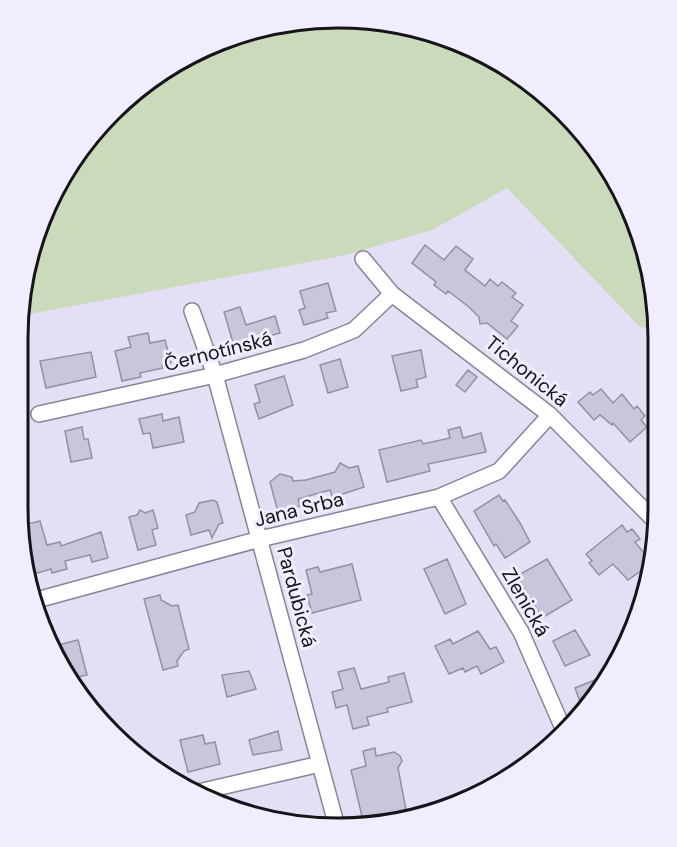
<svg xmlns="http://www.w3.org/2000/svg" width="677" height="847" viewBox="0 0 677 847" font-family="'DM Sans',sans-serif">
<rect width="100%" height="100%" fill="#e4dff4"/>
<path fill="#cadaba" d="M317 19 441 35 550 97 626 196 658 318V330L640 327 507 188 432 230 341 256 19 316 42 216 98 127 196 51Z"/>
<path fill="#c8c6db" stroke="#9290a4" stroke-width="1.5" d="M425 245 444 260 456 246 473 259 465 270 485 286 490 279 498 286 502 282 516 293 512 297 523 305 511 321 518 326 507 339 487 323 480 324 479 317 469 307 448 291 446 294 434 285 436 282 412 263Z
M328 283 336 311 326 313 328 318 304 325 299 310 305 308 300 291Z
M240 307 246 325 275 316 280 333 234 346 224 312Z
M148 333 150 343 165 340 171 363 162 365 163 368 140 373 141 377 122 381 115 351 131 347 128 337Z
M421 350 426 377 416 380 418 387 401 391 392 356Z
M91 352 96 377 46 388 40 361Z
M340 359 348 387 328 393 320 365Z
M468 370 477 377 465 392 456 385Z
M284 376 293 405 259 419 254 404 260 402 255 385Z
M601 389 613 403 622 394 634 409 637 406 645 416 641 420 647 427 630 442 613 423 612 425 600 415 594 420 578 402 590 392 593 395Z
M162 414 163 421 179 417 184 442 153 448 150 433 143 434 139 419Z
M82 427 84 439H88L92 458 71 462 65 431Z
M460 427 463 438 481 433 486 452 428 464 430 471 387 482 379 450 421 440 423 444 450 438 448 430Z
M340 463 349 468 358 466 364 487 340 495 332 496 330 490 298 499 300 506 278 512 270 482 280 474 292 477 293 481 306 480 335 472Z
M499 495 503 501 505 500 520 523 530 542 505 558 496 544 494 546 474 511Z
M213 500 217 502 223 523 219 524 212 538 209 530 191 535 186 515 195 512 199 503Z
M140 510 145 513 153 510 158 528 152 530 156 545 138 550 129 517 137 515Z
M40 521 47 545 60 542 61 546 101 532 108 558 92 562 90 555 65 561 67 569 52 573 51 569 27 576 23 548 26 547 20 526Z
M622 525 627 532 632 529 640 539 635 542 652 563 628 580 613 564 599 575 589 563 592 561 586 554Z
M447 559 466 604 445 614 424 569Z
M547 559 572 600 542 618 517 576Z
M352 564 361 600 312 613 307 595 312 594 306 570 318 567 320 572Z
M160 595 161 600 172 606 178 605 189 649 184 651 177 661 178 666 163 670 144 599Z
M575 630 590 655 565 666 553 641Z
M478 631 490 649 496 647 504 662 481 674 477 666 465 672 463 668 449 674 435 646 450 639 453 644Z
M78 640 87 675 69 679 59 665 63 664 58 645Z
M354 668 361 689 389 682 388 677 404 673 412 702 387 708 388 712 367 717 369 725 353 729 347 705 336 708 332 692 343 689 338 672Z
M249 671 256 689 227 697 222 675Z
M597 679 600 688 593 704 584 713 575 688Z
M278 731 282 750 253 755 249 740Z
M203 735 205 744 215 742 220 764 188 772 180 740Z
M375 748 376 756 394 752 400 756 402 761 398 768 408 820 364 825 351 770 366 766 363 751Z"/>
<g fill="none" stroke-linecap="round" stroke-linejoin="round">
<defs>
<path id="minor" d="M363 259 392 294 550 415 658 524
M192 311 215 375 337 827
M39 414 215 375 304 350 354 330 392 294
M439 497 521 632 565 733
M33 601 260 539 439 497 499 471 550 415
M194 793 320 764"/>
</defs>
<use href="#minor" stroke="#898497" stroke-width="18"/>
<use href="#minor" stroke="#fff" stroke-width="15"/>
</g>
<g text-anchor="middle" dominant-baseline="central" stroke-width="6" stroke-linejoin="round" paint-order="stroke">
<g font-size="20" fill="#16141b" stroke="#f1edfe">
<text transform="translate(218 351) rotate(-14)">Černotínská</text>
<text transform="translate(527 371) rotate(39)">Tichonická</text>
<text transform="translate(299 509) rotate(-14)">Jana Srba</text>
<text transform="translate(297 597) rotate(75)">Pardubická</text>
<text transform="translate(526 602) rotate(60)">Zlenická</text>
</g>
</g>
<path d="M0 0H677V847H0ZM338 28H338A310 310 0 0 1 648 338V508A310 310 0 0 1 338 818H338A310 310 0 0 1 28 508V338A310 310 0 0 1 338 28Z" fill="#f1edfe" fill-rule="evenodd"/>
<path fill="none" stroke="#16141b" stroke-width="3" d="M338 28H338A310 310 0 0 1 648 338V508A310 310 0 0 1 338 818H338A310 310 0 0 1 28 508V338A310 310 0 0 1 338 28Z"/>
</svg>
